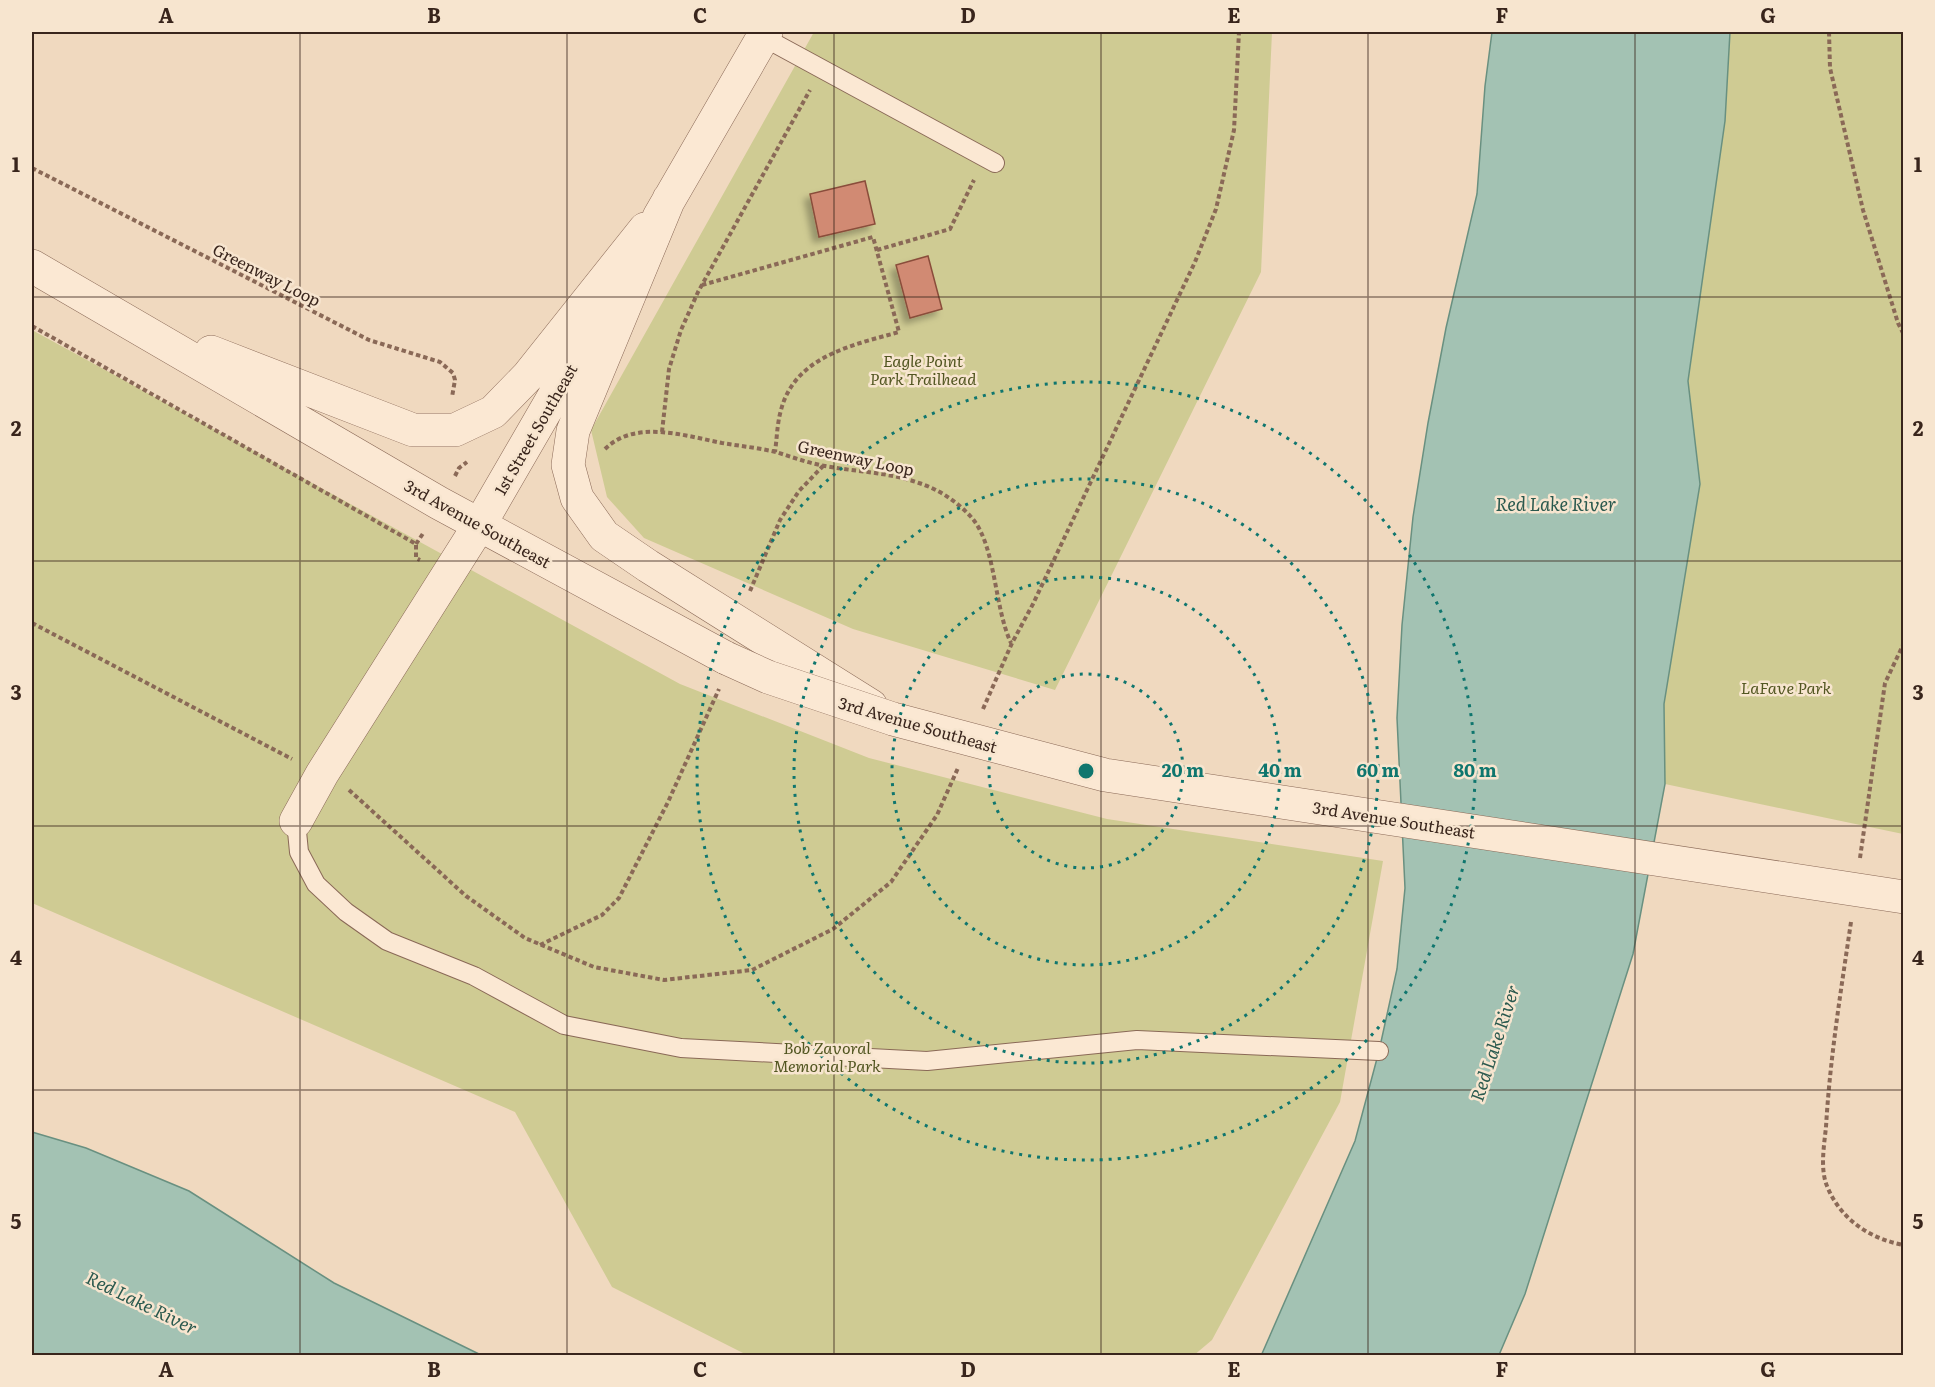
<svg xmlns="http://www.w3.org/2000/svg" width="1935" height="1387" viewBox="0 0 1935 1387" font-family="Literata,serif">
<defs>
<filter id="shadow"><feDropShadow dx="-5.5" dy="5.5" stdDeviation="3" flood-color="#0004"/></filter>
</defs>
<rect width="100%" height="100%" fill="#f0d9bf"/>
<path fill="#cfcb93" d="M814 32H1272L1261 272 1055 690 853 629 644 538 607 497 591 430Z
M1730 32H1903V834L1665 784 1664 704 1700 484 1688 382 1725 121Z
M32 330 680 684 869 758 1107 819 1383 861 1340 1102 1212 1340 1193 1356 747 1355 612 1287 515 1112 32 903Z"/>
<path fill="#a3c2b3" stroke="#699080" stroke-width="1.5" d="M1492 32H1730L1725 121 1688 381 1700 484 1664 704 1665 784 1633 954 1525 1294 1499 1355 1261 1356 1355 1141 1379 1051 1397 969 1405 888 1397 718 1402 625 1413 517 1428 423 1446 328 1477 194 1485 86Z
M32 1132 86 1148 189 1191 334 1283 481 1355H32Z"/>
<path fill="#d18a73" stroke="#8a4d3b" stroke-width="1.5" filter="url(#shadow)" d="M865 181 875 224 819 237 810 194Z
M928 256 942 309 910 318 896 265Z"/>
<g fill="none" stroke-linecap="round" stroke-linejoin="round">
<defs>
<path id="service" d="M763 37 995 163
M296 821 299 852 316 884 346 912 387 941 474 976 564 1025 681 1048 927 1061 1137 1040 1379 1051"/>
<path id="minor" d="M296 821 322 774 480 524"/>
<path id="tertiary" d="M669 199 573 431 568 465 577 498 604 536 648 566 871 706
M659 217 766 32
M32 266 439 503 726 658
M211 352 413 430H455L493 412 528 376 645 229
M480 524 605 308"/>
</defs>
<use href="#service" stroke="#8a6957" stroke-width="20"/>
<use href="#minor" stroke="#8a6957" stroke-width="34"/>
<use href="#tertiary" stroke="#8a6957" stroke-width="34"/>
<path stroke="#8a6957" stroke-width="4" stroke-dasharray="4.5 3" stroke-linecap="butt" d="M1829 32 1830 68 1863 210 1898 323 1904 335
M32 168 369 340 440 362 453 373 455 380 452 397
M877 250 950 229 974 180
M702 285 873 237 899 332C853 345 795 356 781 410 777 424 777 438 775 452
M32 326 416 544V558L420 560
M662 432 669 369 681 330 698 292 810 90
M605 449C635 419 686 436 722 443 740 446 759 448 776 452 792 457 808 463 825 466 857 472 888 472 919 483 938 489 958 502 972 518 996 546 994 607 1011 643
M455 476 459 468 467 462
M416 544 424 532
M750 591 780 520 799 491 823 466
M32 623 292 759
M983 709 1012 643 1033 604 1195 262 1216 209 1234 130 1239 32
M349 790 466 896 525 938 594 967 664 980 752 970 833 929 891 882 937 815 958 768
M1860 858 1885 683 1904 643
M1851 922C1841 990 1830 1058 1826 1127 1824 1146 1820 1169 1827 1186 1840 1219 1870 1239 1904 1245
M540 945 602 915 619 898 668 802 719 689"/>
<use href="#service" stroke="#fbe8d3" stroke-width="18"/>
<use href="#minor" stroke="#fbe8d3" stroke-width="33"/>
<use href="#tertiary" stroke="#fbe8d3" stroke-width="33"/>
<defs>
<path id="tertiary-bridge" d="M726 658 768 677 893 719 1105 775 1904 897"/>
</defs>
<use href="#tertiary-bridge" stroke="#8a6957" stroke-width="34" stroke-linecap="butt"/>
<use href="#tertiary-bridge" stroke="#fbe8d3" stroke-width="33"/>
</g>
<path fill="none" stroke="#39251c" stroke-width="1.5" stroke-opacity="0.55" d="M300 32V1356M567 32V1356M834 32V1356M1101 32V1356M1368 32V1356M1635 32V1356M32 297H1904M32 561H1904M32 826H1904M32 1090H1904"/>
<g fill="none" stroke="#0f766e" stroke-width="3" stroke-dasharray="3 6">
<circle cx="1086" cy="771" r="97"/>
<circle cx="1086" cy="771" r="194"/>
<circle cx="1086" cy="771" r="292"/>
<circle cx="1086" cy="771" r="389"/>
</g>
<g text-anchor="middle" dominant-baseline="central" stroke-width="5" stroke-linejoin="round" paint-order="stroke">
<g font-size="16" fill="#39251c" stroke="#f7e5cf">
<text transform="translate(267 274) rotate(27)">Greenway Loop</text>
<text transform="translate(535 429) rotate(-60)">1st Street Southeast</text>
<text transform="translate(856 457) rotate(12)">Greenway Loop</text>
<text transform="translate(478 523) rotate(29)">3rd Avenue Southeast</text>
<text transform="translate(918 724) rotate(16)">3rd Avenue Southeast</text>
<text transform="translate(1394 819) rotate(9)">3rd Avenue Southeast</text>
</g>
<g font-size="16" font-style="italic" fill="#525621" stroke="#f7e5cf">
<text x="923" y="360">Eagle Point<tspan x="923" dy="18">Park Trailhead</tspan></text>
<text x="1786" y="687">LaFave Park</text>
<text x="827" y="1047">Bob Zavoral<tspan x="827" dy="18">Memorial Park</tspan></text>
</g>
<g font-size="18" font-style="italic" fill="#2a594e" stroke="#f7e5cf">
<text x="1556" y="503">Red Lake River</text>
<text transform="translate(1494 1043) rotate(-72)">Red Lake River</text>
<text transform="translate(142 1302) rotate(26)">Red Lake River</text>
</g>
</g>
<circle cx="1086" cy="771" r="9" fill="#0f766e" stroke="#f7e5cf" stroke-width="3"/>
<g font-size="18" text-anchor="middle" font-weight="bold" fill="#0f766e" stroke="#f7e5cf" stroke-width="5" stroke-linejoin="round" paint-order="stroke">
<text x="1183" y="777">20 m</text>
<text x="1280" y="777">40 m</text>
<text x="1378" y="777">60 m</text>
<text x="1475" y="777">80 m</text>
</g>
<rect width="1935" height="1387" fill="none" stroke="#f7e5cf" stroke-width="66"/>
<rect x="33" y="33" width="1869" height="1321" fill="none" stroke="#39251c" stroke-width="2"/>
<g font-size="20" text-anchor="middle" font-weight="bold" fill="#39251c">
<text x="166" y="23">A</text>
<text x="434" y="23">B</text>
<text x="700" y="23">C</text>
<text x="968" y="23">D</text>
<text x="1234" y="23">E</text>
<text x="1502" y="23">F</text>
<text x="1768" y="23">G</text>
<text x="16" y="172">1</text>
<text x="1918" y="172">1</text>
<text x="16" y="436">2</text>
<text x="1918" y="436">2</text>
<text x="16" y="700">3</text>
<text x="1918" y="700">3</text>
<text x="16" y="965">4</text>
<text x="1918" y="965">4</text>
<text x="16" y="1229">5</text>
<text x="1918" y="1229">5</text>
<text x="166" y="1377">A</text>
<text x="434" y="1377">B</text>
<text x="700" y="1377">C</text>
<text x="968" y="1377">D</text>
<text x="1234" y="1377">E</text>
<text x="1502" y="1377">F</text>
<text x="1768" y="1377">G</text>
</g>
</svg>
